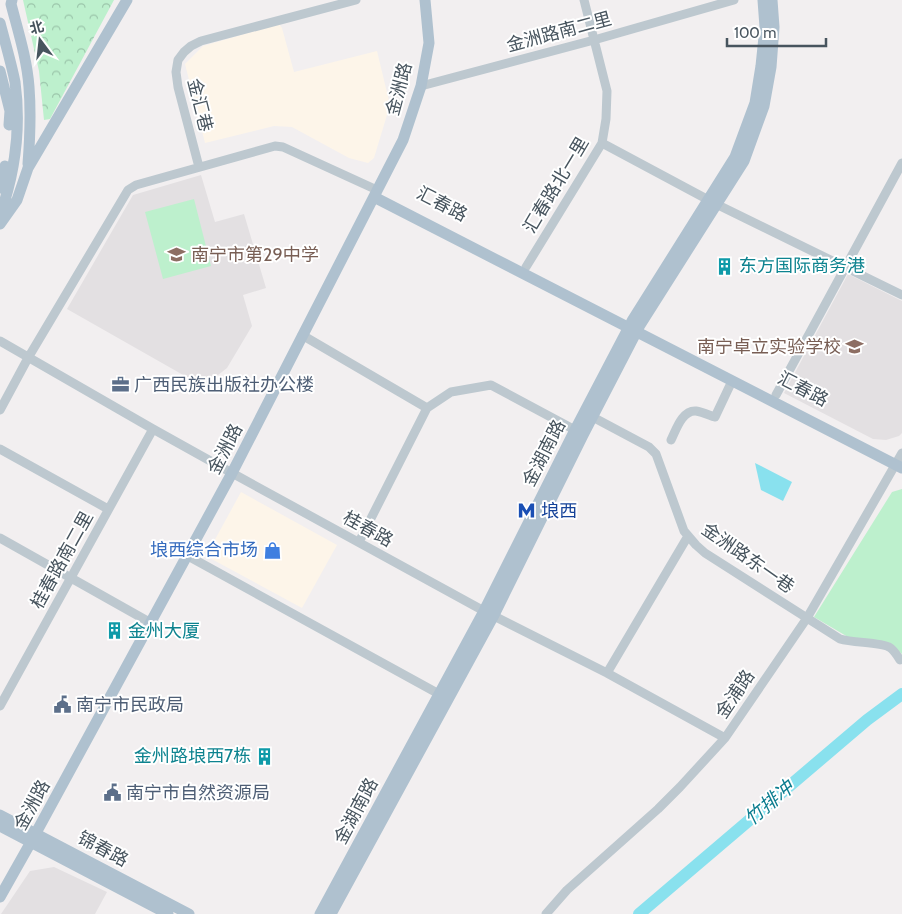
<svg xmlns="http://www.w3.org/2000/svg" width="902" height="914" viewBox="0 0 902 914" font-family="Cabin,'Noto Sans SC',sans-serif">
<defs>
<pattern id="forest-crowns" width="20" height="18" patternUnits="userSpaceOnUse" patternTransform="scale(1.25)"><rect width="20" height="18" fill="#bdf0cd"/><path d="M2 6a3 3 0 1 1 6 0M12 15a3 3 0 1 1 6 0" fill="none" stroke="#9bc5aa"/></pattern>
</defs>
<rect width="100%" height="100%" fill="#f2eff0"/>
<path fill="#fdf5e9" d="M279 24 282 28 294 72 377 51 390 105 374 158 368 163 349 158 292 127 274 126 205 143 185 64 203 46Z
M241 492 337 545 302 608 206 556Z"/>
<path fill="#e3e0e2" d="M201 175 215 222 244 214 266 288 243 295 252 326 227 368 213 379 199 384 67 309 133 195Z
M848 274 902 301V433L899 436 886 440 873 439 784 393Z
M54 867 107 892 95 914H1L30 871Z"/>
<path fill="#bdf0cd" d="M194 199 211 266 163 279 145 212Z
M902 489V654L889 643 848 637 814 617 892 492Z"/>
<path fill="url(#forest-crowns)" d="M23 0H114L50 119 44 120 39 71Z"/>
<path fill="#89e1ee" d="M755 463 792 482 783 501 761 490Z"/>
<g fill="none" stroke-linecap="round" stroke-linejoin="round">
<path stroke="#89e1ee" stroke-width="12" d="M639 914 867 720 902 694"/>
<path stroke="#bdc8cf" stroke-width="9" d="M421 86 594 40 734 0
M602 143 716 204 902 295
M199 167 178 87 176 72 178 60 184 52 191 46 201 41 356 0
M526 267 602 143 606 119 607 91 584 0
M302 335 427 408
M0 341 153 429 232 473 484 611 607 673 725 738
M776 395 902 163
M0 410 28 358 128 190 136 185 275 146 283 147 377 190
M587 414 649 447 656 454 684 531 696 545 705 553 840 639C853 643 880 642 889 647 894 650 897 655 900 660
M671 440C676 430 682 410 696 411 702 412 709 415 715 417L732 381
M0 449 108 509
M0 538 151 623
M359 542 427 408 451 392 491 385 575 430
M188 556 439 694
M607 673 688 536
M0 706 153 429
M546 914 567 890 658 809 680 787 725 738 807 618 902 453"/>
<path stroke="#afc1cf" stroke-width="11" d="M12 0 11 4C18 31 27 59 29 87 31 113 30 138 28 164
M0 23C5 42 11 62 15 82 21 127 15 173 0 215
M0 71 10 111 9 125
M0 188 5 166
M374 197 902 468
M0 224 17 200 28 168 127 0
M0 815 189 914
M0 826 168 914
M0 897 31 842 232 473 403 140 421 86 429 43 425 0
M320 914 484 611 575 430 632 321 735 157 755 103 761 66 765 27 763 0
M331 914 494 615 583 435 640 325 744 161 764 106 771 67 774 27 772 0"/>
</g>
<defs>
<symbol id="school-bare" viewBox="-9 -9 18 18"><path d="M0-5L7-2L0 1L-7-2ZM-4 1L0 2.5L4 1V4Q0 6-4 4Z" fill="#8d6e63" stroke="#fff" stroke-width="2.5" paint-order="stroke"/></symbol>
<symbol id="building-bare" viewBox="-9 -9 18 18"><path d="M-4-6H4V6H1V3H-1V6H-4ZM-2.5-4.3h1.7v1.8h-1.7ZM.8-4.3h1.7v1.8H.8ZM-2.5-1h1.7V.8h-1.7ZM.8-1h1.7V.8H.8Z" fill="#0f9aa8" stroke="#fff" stroke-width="2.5" paint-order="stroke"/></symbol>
<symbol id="office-bare" viewBox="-9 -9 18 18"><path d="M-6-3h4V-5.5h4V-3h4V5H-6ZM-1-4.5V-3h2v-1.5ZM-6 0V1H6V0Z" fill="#5c6f8a" stroke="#fff" stroke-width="2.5" paint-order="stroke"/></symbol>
<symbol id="metro-bare" viewBox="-9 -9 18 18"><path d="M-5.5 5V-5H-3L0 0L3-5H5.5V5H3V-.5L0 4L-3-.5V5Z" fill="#1a4fb4" stroke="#fff" stroke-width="2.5" paint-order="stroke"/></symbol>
<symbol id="shop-bare" viewBox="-9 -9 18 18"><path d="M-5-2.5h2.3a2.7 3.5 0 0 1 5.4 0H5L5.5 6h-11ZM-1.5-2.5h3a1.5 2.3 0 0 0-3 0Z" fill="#3f7fe0" stroke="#fff" stroke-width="2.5" paint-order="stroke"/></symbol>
<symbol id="civic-bare" viewBox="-9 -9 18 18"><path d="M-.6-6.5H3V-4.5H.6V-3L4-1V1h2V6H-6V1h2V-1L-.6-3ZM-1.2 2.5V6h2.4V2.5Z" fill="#5c6f8a" stroke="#fff" stroke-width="2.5" paint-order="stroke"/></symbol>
</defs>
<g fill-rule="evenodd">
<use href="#school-bare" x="164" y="242" width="25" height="25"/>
<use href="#building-bare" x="712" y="254" width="25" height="25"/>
<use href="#school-bare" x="842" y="334" width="25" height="25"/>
<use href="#office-bare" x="108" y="372" width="25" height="25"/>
<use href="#metro-bare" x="514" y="498" width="25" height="25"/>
<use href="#shop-bare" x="260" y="538" width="25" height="25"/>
<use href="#building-bare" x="102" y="618" width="25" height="25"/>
<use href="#civic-bare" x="50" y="692" width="25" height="25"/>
<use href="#building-bare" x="252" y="744" width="25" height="25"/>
<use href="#civic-bare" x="100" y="780" width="25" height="25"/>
</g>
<g text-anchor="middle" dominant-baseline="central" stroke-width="4" stroke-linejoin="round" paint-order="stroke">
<g font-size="18" fill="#47545e" stroke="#fff">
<text transform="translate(559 32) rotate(-15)">金洲路南二里</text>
<text transform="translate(399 89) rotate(-75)">金洲路</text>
<text transform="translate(200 105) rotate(76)">金汇巷</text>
<text transform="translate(556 185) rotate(-59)">汇春路北一里</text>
<text transform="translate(442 204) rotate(27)">汇春路</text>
<text transform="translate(803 389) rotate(27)">汇春路</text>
<text transform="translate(225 449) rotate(-63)">金洲路</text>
<text transform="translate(544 453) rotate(-63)">金湖南路</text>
<text transform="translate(368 529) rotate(29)">桂春路</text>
<text transform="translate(748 558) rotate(35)">金洲路东一巷</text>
<text transform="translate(62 560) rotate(-61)">桂春路南二里</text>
<text transform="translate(735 694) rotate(-56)">金浦路</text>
<text transform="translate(32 805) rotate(-61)">金洲路</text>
<text transform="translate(356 811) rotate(-62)">金湖南路</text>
<text transform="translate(103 849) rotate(28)">锦春路</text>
</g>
<g font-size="18" fill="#785e54" stroke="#fff" text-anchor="start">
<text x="191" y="255">南宁市第29中学</text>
<text x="841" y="347" text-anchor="end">南宁卓立实验学校</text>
</g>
<g font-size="18" fill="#0d838f" stroke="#fff" text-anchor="start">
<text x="739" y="266">东方国际商务港</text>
<text x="128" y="631">金州大厦</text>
<text x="251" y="756" text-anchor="end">金州路埌西7栋</text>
</g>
<g font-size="18" fill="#4e5e75" stroke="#fff" text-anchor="start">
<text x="134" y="385">广西民族出版社办公楼</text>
<text x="76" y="705">南宁市民政局</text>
<text x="126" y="793">南宁市自然资源局</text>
</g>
<g font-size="18" fill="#164399" stroke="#fff" text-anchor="start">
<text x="541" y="511">埌西</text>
</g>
<g font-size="18" fill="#366cbe" stroke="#fff" text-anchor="end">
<text x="258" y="550">埌西综合市场</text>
</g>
<g font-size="19" font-style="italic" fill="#0b7d8f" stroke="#fff">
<text transform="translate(769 803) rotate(-40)">竹排冲</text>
</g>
</g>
<g transform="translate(40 40) rotate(345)" stroke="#ffffff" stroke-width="4" paint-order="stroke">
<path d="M0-4L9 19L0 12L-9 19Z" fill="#47545e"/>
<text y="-8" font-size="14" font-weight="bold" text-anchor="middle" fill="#47545e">北</text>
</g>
<path d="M727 38v8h99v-8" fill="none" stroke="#47545e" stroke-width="2.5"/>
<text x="734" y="38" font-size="15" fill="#47545e" stroke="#ffffff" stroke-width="4" paint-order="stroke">100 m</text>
</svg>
